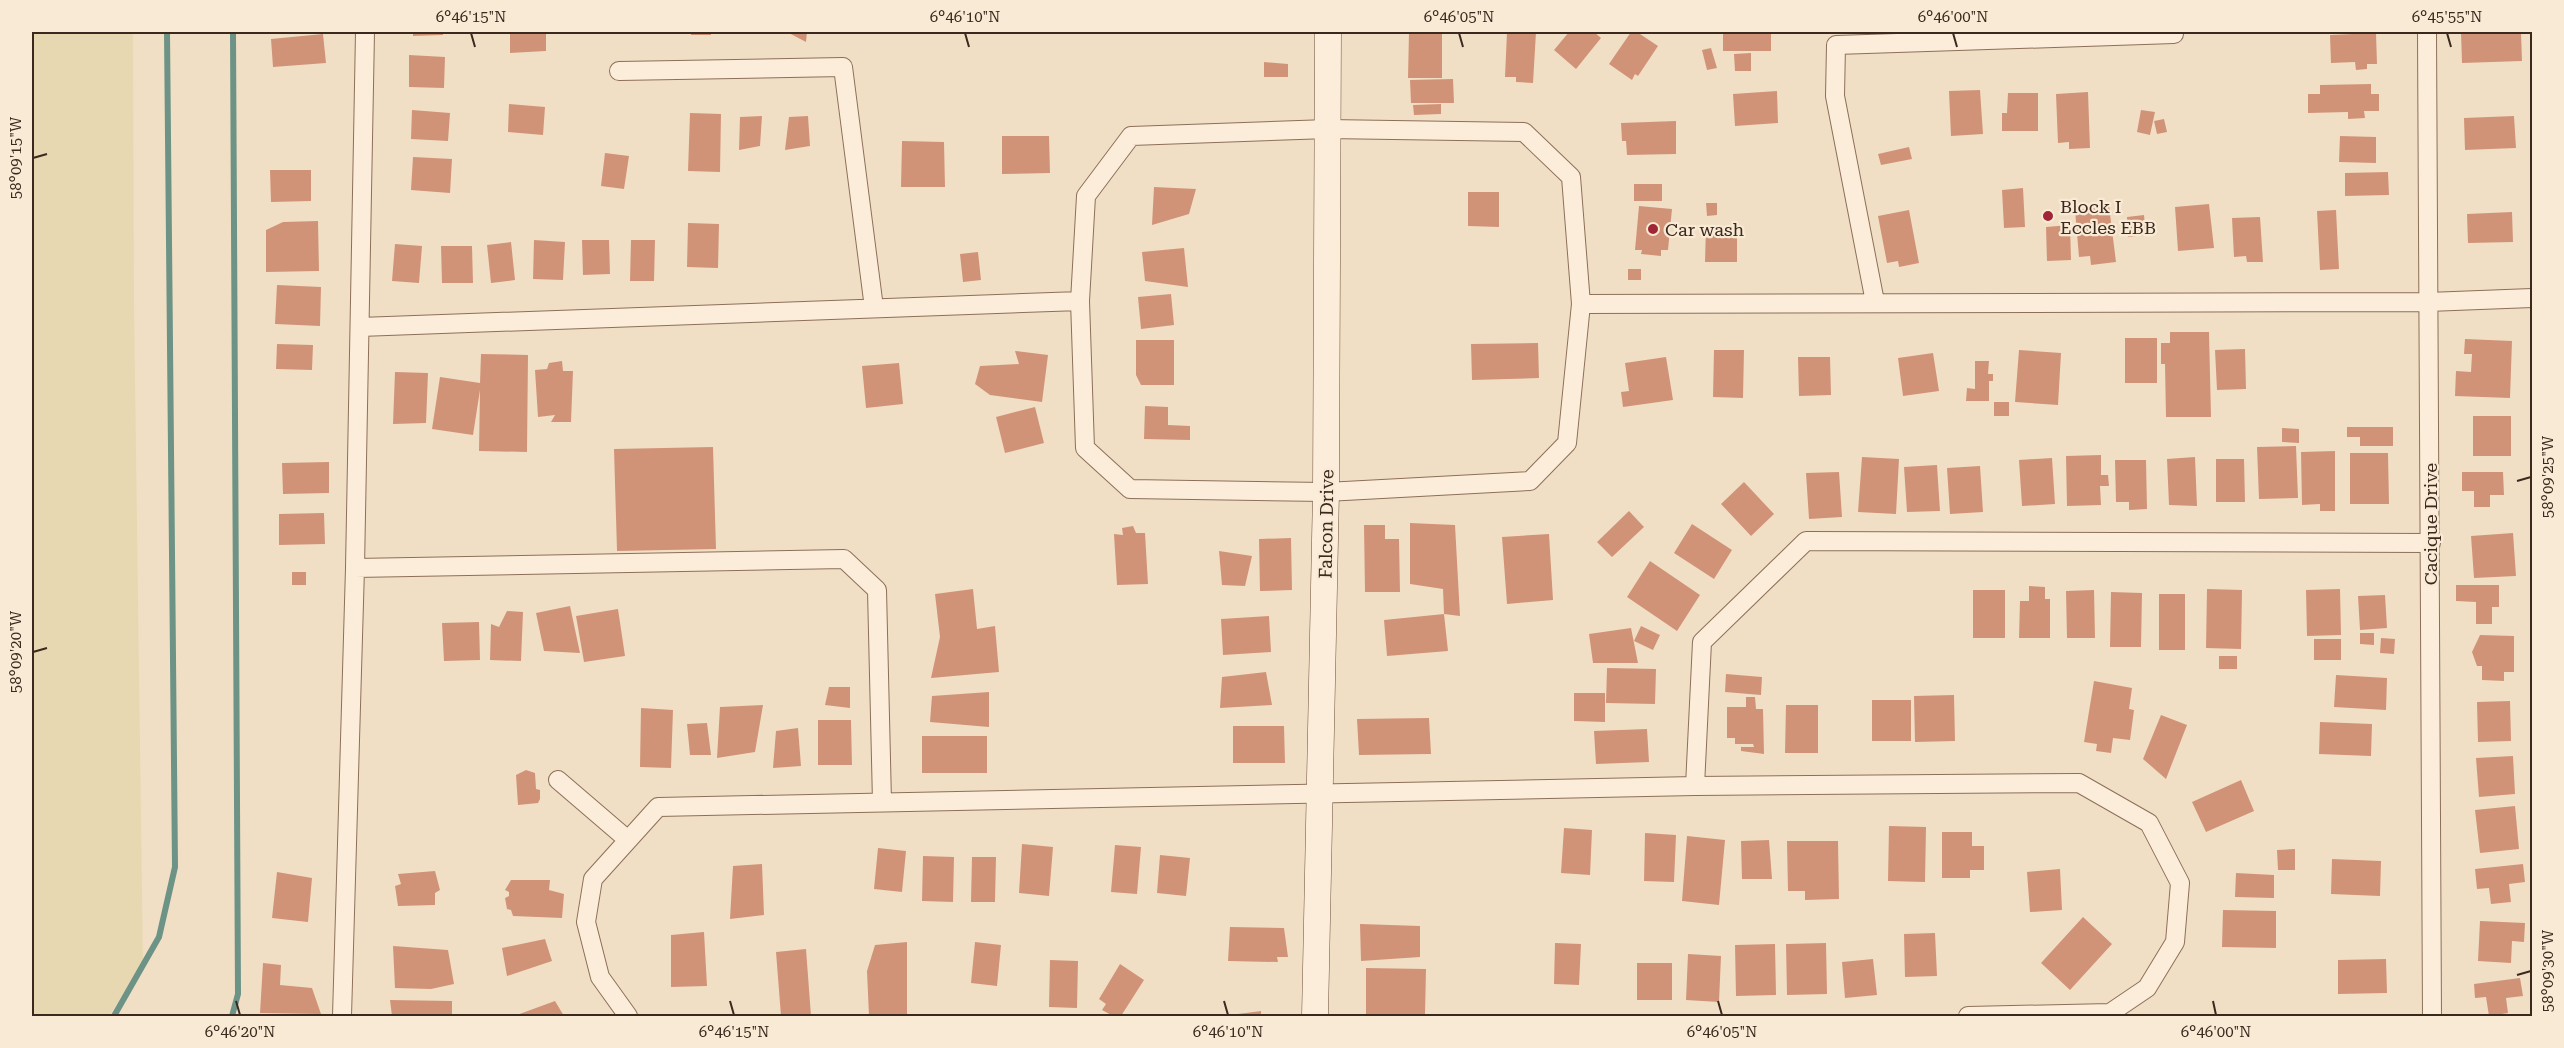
<svg xmlns="http://www.w3.org/2000/svg" width="2564" height="1048" viewBox="0 0 2564 1048" font-family="'Roboto Serif',serif">
<rect width="100%" height="100%" fill="#f1dfc5"/>
<path fill="#e7d8b1" d="M32 32H133L134 304 143 963 109 1016H32Z"/>
<g fill="none" stroke-linecap="round" stroke-linejoin="round">
<path stroke="#6c9385" stroke-width="6" d="M114 1016 159 937 175 867 167 32
M232 1016 238 994 233 32"/>
</g>
<path fill="#d19378" d="M413 32H443V35L413 36Z
M510 32H546V51L510 53Z
M691 32H711V35H691Z
M787 32H807L806 42Z
M1409 32H1442V78H1408Z
M1507 32H1536L1533 83 1516 82V77H1505Z
M1569 32H1594L1601 38 1576 69 1554 50Z
M1631 32H1637L1658 46 1638 76 1635 74 1632 80 1609 64Z
M1723 32H1771V51H1723Z
M2461 32H2521L2522 61 2462 63Z
M2376 33 2377 64H2367V69L2356 70 2355 62 2331 63 2330 35Z
M323 34 326 63 273 67 271 39Z
M1711 48 1717 68 1707 70 1702 50Z
M1751 53V71H1735L1734 54Z
M409 55 445 57 444 88 409 87Z
M1264 62 1288 64V77H1264Z
M1453 79 1454 103H1411L1410 80Z
M2371 84V94H2379V111H2364L2365 118 2348 119V112L2308 113V94H2320V85Z
M1980 90 1983 134 1951 136 1949 91Z
M1777 91 1778 123 1735 126 1733 94Z
M2088 92 2090 148 2069 149V142L2058 143 2056 94Z
M2008 93H2038V131H2002V113H2007Z
M509 104 545 107 543 135 508 132Z
M1441 104V114L1414 115 1413 105Z
M412 110 450 113 448 141 411 139Z
M2141 110 2155 112 2150 135 2137 132Z
M690 113 721 114 720 172 688 171Z
M762 116 760 146 739 150 740 117Z
M808 116 810 146 785 150 789 117Z
M2514 116 2516 148 2465 150 2464 118Z
M2164 119 2167 132 2157 134 2154 121Z
M1676 121V154L1627 155 1626 141H1622L1621 123Z
M1002 136H1049L1050 173 1002 174Z
M2340 136 2376 137V163L2339 162Z
M902 141 944 142 945 187H901Z
M1909 147 1912 159 1881 165 1878 154Z
M605 153 629 156 624 189 601 186Z
M413 157 452 159 450 193 411 190Z
M270 170H311V201L271 202Z
M2388 172 2389 195 2345 196V173Z
M1634 184H1662V201H1634Z
M1154 187 1196 189 1189 214 1152 225Z
M2023 188 2025 227 2004 228 2002 190Z
M1468 192H1499V227L1468 226Z
M1706 203H1717V215L1707 216Z
M2209 204 2214 248 2178 251 2175 207Z
M1639 206 1672 209 1668 250H1661V256L1641 254 1642 250H1635Z
M2109 206 2116 262 2091 265 2090 256 2079 257 2075 210Z
M1909 210 1919 263 1899 267 1898 261 1887 263 1878 216Z
M2336 210 2339 269 2320 270 2317 211Z
M2512 212 2513 242 2468 243 2467 214Z
M2144 215 2146 235 2128 237 2127 217Z
M2260 217 2263 262H2247L2246 256 2234 257 2232 218Z
M318 221 319 271 266 272V230L283 222Z
M688 223 719 224 718 268 687 267Z
M2070 225 2071 260 2047 261 2046 227Z
M1706 227 1737 228V262H1705Z
M534 240 565 242 563 280 533 279Z
M582 240H609L610 274 583 275Z
M631 240H655L654 281H630Z
M511 242 515 280 491 283 487 245Z
M395 244 422 246 419 283 392 281Z
M441 246H472L473 283H442Z
M1184 248 1188 287 1145 281 1142 252Z
M978 252 981 280 963 282 960 254Z
M1628 269H1641V280H1628Z
M277 285 321 287 320 326 275 324Z
M1171 294 1174 325 1141 329 1138 297Z
M2170 332H2209L2211 417H2166L2165 364H2161V343H2170Z
M2125 338H2157V383H2125Z
M2465 339 2512 341 2510 398 2455 396 2456 371 2471 372 2472 354H2464Z
M1136 340H1174V385H1141L1136 375Z
M1538 343 1539 378 1472 380 1471 344Z
M277 344 313 345 312 370 276 369Z
M2245 349 2246 389 2217 390 2215 350Z
M1714 350H1744L1743 398 1713 397Z
M2019 350 2061 353 2058 405 2015 402Z
M1015 351 1048 355 1042 402 990 395 975 384 980 366 1019 364Z
M1933 353 1939 391 1903 396 1898 358Z
M481 354 528 355 527 452 479 451 480 390 473 435 432 429 440 377 480 383Z
M1666 357 1673 400 1623 407 1621 392 1629 391 1625 363Z
M1798 357H1830L1831 395 1799 396Z
M562 361 563 371H573L571 422H551L555 415 538 417 535 370 547 369 549 363Z
M1975 361H1989L1988 374H1993V381H1989V401H1966L1967 388 1975 389Z
M899 363 903 404 866 408 862 366Z
M395 372 428 373 426 423 393 424Z
M1994 402H2009V416H1994Z
M1145 406 1168 407V425L1190 426V440L1144 439Z
M1035 407 1044 443 1005 453 996 417Z
M2473 416H2511V456H2473Z
M2347 427H2393V446H2360V437H2347Z
M2282 428 2299 429V443L2282 442Z
M2296 446 2298 498 2259 499 2257 447Z
M713 447 716 549 617 551 614 449Z
M2335 451V511H2320V504L2302 505 2301 452Z
M2350 453H2388L2389 504H2350Z
M2101 455V475H2108L2109 486H2100L2101 505 2067 506 2066 456Z
M1862 457 1899 459 1896 514 1858 512Z
M2195 457 2197 506 2169 505 2167 459Z
M2052 458 2055 504 2022 506 2019 460Z
M2216 459H2244L2245 502H2216Z
M2115 460H2146L2147 509 2129 510V502H2116Z
M329 462V493L283 494 282 463Z
M1937 465 1940 511 1907 512 1904 467Z
M1980 466 1983 512 1950 514 1947 468Z
M1839 472 1842 517 1809 519 1806 473Z
M2462 472H2503L2504 495H2490V507H2474V491H2462Z
M1744 482 1774 514 1751 536 1721 504Z
M1629 511 1644 527 1612 557 1597 542Z
M324 513 325 544 279 545V514Z
M1410 523 1455 525 1460 616 1444 614 1443 589 1410 584Z
M1692 524 1732 550 1714 579 1674 553Z
M1364 525H1385V539H1399L1400 592H1365Z
M1133 526 1136 533H1145L1148 584 1117 585 1114 534 1123 535 1122 528Z
M2513 533 2516 576 2474 578 2471 536Z
M1549 534 1553 600 1507 604 1502 537Z
M1291 538 1292 590 1260 591 1259 539Z
M1219 551 1252 556 1245 586 1222 585Z
M1650 561 1700 595 1677 631 1627 597Z
M292 572H306V585H292Z
M2456 585H2499V607H2492V624H2476V602L2456 601Z
M2029 586 2045 587V599H2050V638H2019L2020 601H2029Z
M973 589 977 629 995 626 999 672 931 678 940 637 935 594Z
M2207 589 2242 590 2241 649 2206 648Z
M2340 589 2341 635 2307 636 2306 590Z
M1973 590H2005V638H1973Z
M2094 590 2095 638H2067L2066 591Z
M2111 592 2142 593 2141 647H2110Z
M2159 594H2185V650H2159Z
M2385 595 2387 628 2360 630 2358 596Z
M570 606 580 653 544 651 536 613Z
M618 609 625 656 584 662 576 616Z
M507 611 523 612 521 661 490 660 491 624 499 627Z
M1444 614 1448 651 1387 656 1384 620Z
M1269 616 1271 652 1223 655 1221 619Z
M479 622 480 660 444 661 442 623Z
M1641 626 1660 635 1653 650 1634 641Z
M1631 628 1638 663H1593L1589 634Z
M2360 633H2374V645L2360 644Z
M2480 635 2514 636V672H2504V681L2482 680V666H2477L2472 652Z
M2381 638 2395 639 2394 654 2380 653Z
M2314 639H2341V660H2314Z
M2219 656H2237V669H2219Z
M1607 668 1656 669 1655 704 1606 703Z
M1266 672 1272 705 1220 708 1222 677Z
M1726 674 1762 677 1761 695 1725 692Z
M2336 675 2387 678 2386 710 2334 707Z
M2094 681 2132 688 2129 709 2134 710 2130 740 2113 738 2111 753 2096 751 2097 744 2084 742Z
M829 687H850V708L825 705Z
M989 692V727L930 722 932 696Z
M1574 693H1605V722L1574 721Z
M1954 695 1955 741 1915 742 1914 696Z
M1746 697H1755L1756 709H1763L1764 754 1741 751V747H1754L1753 744H1735V738H1727V707H1746Z
M1872 700H1911V741H1872Z
M2510 701 2511 741 2478 742 2477 702Z
M763 705 755 752 717 758 720 707Z
M1786 705H1818V753H1785Z
M641 708 673 710 671 768 640 767Z
M2161 715 2187 725 2166 779 2143 759Z
M1429 718 1431 754 1359 755 1357 719Z
M818 720H851L852 765H818Z
M2320 722 2372 724 2371 756 2319 754Z
M707 723 711 755H690L687 724Z
M1233 726H1284L1285 763H1233Z
M798 728 801 766 773 768 776 731Z
M1647 729 1649 762 1596 764 1594 731Z
M922 736H987V773H922Z
M2513 756 2515 794 2479 797 2476 758Z
M526 770 535 773 536 789 540 790V799L538 803 518 805 516 775Z
M2241 780 2254 811 2206 832 2192 802Z
M2515 806 2519 849 2480 853 2475 810Z
M1889 826 1926 827 1925 882 1888 881Z
M1564 828 1592 830 1590 875 1561 873Z
M1942 832H1972V846H1984V870H1970V878H1942Z
M1645 833 1676 835 1674 882 1644 881Z
M1687 836 1725 840 1719 905 1682 901Z
M1769 840 1772 879H1742L1741 841Z
M1787 841H1838L1839 899 1805 900V891H1788Z
M1022 844 1053 847 1049 896 1019 893Z
M1115 845 1141 847 1137 894 1111 892Z
M878 848 906 851 902 892 874 889Z
M2295 849V870H2278L2277 850Z
M1160 855 1190 858 1186 896 1157 893Z
M923 856 954 857 953 902 922 901Z
M972 857H996L995 902H971Z
M2332 859 2381 861 2380 896 2331 894Z
M762 864 764 915 730 919 733 866Z
M2523 864 2525 882 2509 884 2511 902 2491 904 2489 888 2477 889 2475 869Z
M2060 869 2062 910 2030 912 2027 872Z
M435 871 440 890 435 893V905L398 906 395 886 401 884 398 874Z
M277 872 312 878 308 922 272 918Z
M2236 873 2274 875V898L2235 897Z
M511 880H550L549 890 564 894 562 918 513 916 511 910 507 909 505 898 509 896V892L505 890Z
M2223 910 2276 911V948L2222 947Z
M2083 917 2112 944 2070 990 2041 963Z
M2480 921 2525 923 2524 942 2512 941 2511 963 2478 961Z
M1360 924 1420 926V957L1361 961Z
M1230 927 1284 928 1288 957H1277L1278 962 1228 961Z
M704 932 707 986 671 987V935Z
M1935 933 1937 976 1905 977 1904 934Z
M545 939 552 961 507 976 502 948Z
M907 942V1016H869L867 971 875 945Z
M975 942 1001 945 997 986 971 983Z
M1555 943 1581 944 1579 985 1554 984Z
M1826 943 1827 994 1787 995 1786 944Z
M1775 944 1776 995 1736 996 1735 945Z
M393 946 448 950 454 984 431 989 395 988Z
M806 949 811 1016H781L776 952Z
M1688 954 1721 956 1719 1002 1686 1000Z
M1873 959 1877 995 1845 998 1842 962Z
M2386 959 2387 993 2338 994V960Z
M1050 960 1078 961 1077 1008 1049 1007Z
M263 963 281 965 280 985 312 988 321 1014 260 1013Z
M1637 963H1672V1000H1637Z
M1120 964 1144 980 1121 1016H1113L1102 1010 1106 1004 1099 999Z
M1366 968 1426 969 1425 1015 1366 1014Z
M2520 978 2523 996 2506 998 2508 1013 2489 1016 2486 997 2475 998 2474 984Z
M390 1000 452 1001V1016H392Z
M555 1001 564 1016H514Z
M1261 1011V1016H1230V1015Z"/>
<g fill="none" stroke-linecap="round" stroke-linejoin="round">
<defs>
<path id="street" d="M2427 32 2432 1016
M619 71 843 67 874 308
M1328 129 1524 132 1571 177 1581 304 1567 443 1530 481 1326 492 1130 489 1085 448 1080 301 1086 196 1131 136Z
M1875 302 1835 96 1836 45 2174 34
M1581 304 2428 302 2532 298
M360 327 1080 301
M355 568 844 559 877 590 882 802
M558 780 628 840
M1695 786 1702 642 1806 541 2431 543
M342 1016 355 568 365 32
M628 1016 600 977 586 922 593 879 658 807 1695 786 2079 783 2149 823 2180 883 2175 942 2147 988 2110 1013 1968 1016"/>
<path id="secondary" d="M1315 1016 1326 492 1328 32"/>
</defs>
<use href="#street" stroke="#8d6f59" stroke-width="20"/>
<use href="#secondary" stroke="#6f503c" stroke-width="27"/>
<use href="#street" stroke="#fbedd9" stroke-width="18"/>
<use href="#secondary" stroke="#fbedd9" stroke-width="26"/>
</g>
<path fill="none" stroke="#3c291e" stroke-width="2" d="M471 33 475 47M965 33 969 47M1459 33 1463 47M1953 33 1957 47M2447 33 2451 47M33 158 47 154M2517 481 2531 477M33 652 47 648M2517 975 2531 971M236 1001 240 1015M730 1001 734 1015M1224 1001 1228 1015M1718 1001 1722 1015M2213 1001 2216 1015"/>
<g fill="#a02535" stroke="#f8ead5" stroke-width="2">
<circle cx="2048" cy="216" r="6"/>
<circle cx="1653" cy="229" r="6"/>
</g>
<g text-anchor="middle" dominant-baseline="central" stroke-width="4.5" stroke-linejoin="round" paint-order="stroke">
<g font-size="18" fill="#3c291e" stroke="#f8ead5" text-anchor="start">
<text x="2060" y="206">Block I<tspan x="2060" dy="21">Eccles EBB</tspan></text>
<text x="1665" y="229">Car wash</text>
</g>
<g font-size="18" fill="#3c291e" stroke="#f8ead5">
<text transform="translate(1326 524) rotate(-89)">Falcon Drive</text>
<text transform="translate(2430 524) rotate(-90)">Cacique Drive</text>
</g>
</g>
<rect width="2564" height="1048" fill="none" stroke="#f8ead5" stroke-width="66"/>
<rect x="33" y="33" width="2498" height="982" fill="none" stroke="#3c291e" stroke-width="2"/>
<g font-size="15" text-anchor="middle" fill="#3c291e">
<text x="471" y="22">6°46'15"N</text>
<text x="965" y="22">6°46'10"N</text>
<text x="1459" y="22">6°46'05"N</text>
<text x="1953" y="22">6°46'00"N</text>
<text x="2447" y="22">6°45'55"N</text>
<text transform="translate(16 158) rotate(-90)" y="5">58°09'15"W</text>
<text transform="translate(2548 477) rotate(-90)" y="5">58°09'25"W</text>
<text transform="translate(16 652) rotate(-90)" y="5">58°09'20"W</text>
<text transform="translate(2548 971) rotate(-90)" y="5">58°09'30"W</text>
<text x="240" y="1037">6°46'20"N</text>
<text x="734" y="1037">6°46'15"N</text>
<text x="1228" y="1037">6°46'10"N</text>
<text x="1722" y="1037">6°46'05"N</text>
<text x="2216" y="1037">6°46'00"N</text>
</g>
</svg>
